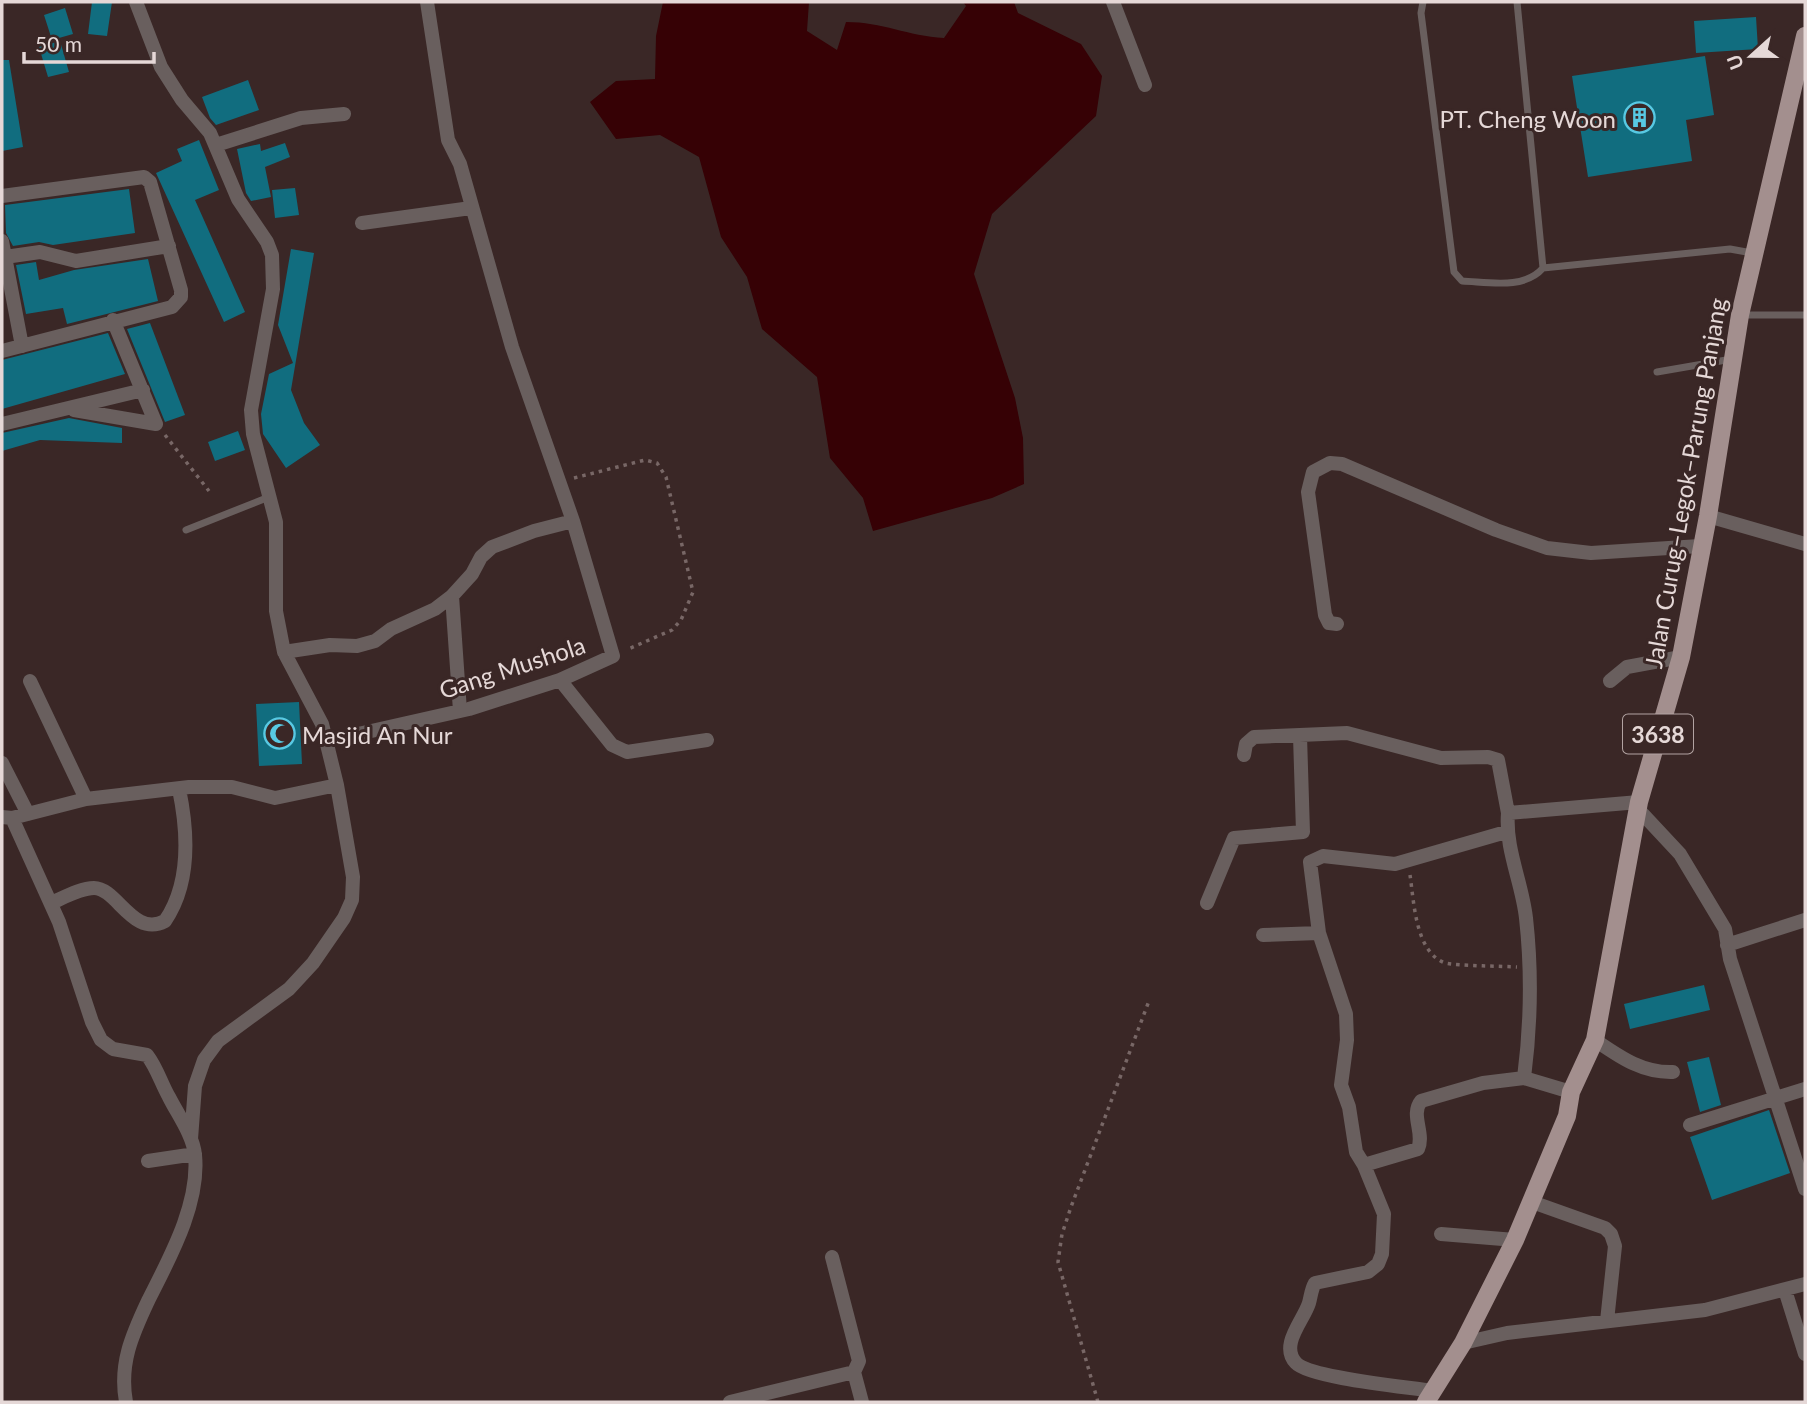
<svg xmlns="http://www.w3.org/2000/svg" width="1807" height="1404" viewBox="0 0 1807 1404" font-family="Lato,sans-serif">
<rect width="100%" height="100%" fill="#3a2726"/>
<path fill="#360105" d="M663 2H809L807 31 837 50 846 22C882 22 908 36 944 38L966 6 963 2H1014L1018 13 1081 44 1102 76 1096 116 992 214 974 274 1015 398 1023 438 1024 484 992 498 873 531 863 498 830 458 817 377 762 329 747 277 721 237 699 157 660 135 616 139 590 102 616 81 655 79 656 36Z"/>
<path fill="#116d7f" d="M92 2H112L107 36 88 34Z
M65 8 73 34 52 40 44 15Z
M1756 17 1758 49 1696 53 1694 21Z
M60 41 69 72 48 77 39 47Z
M1705 56 1714 115 1686 120 1692 161 1588 177 1572 76Z
M2 60H9L23 147 2 151Z
M248 80 259 110 216 125 210 118 202 97Z
M199 140 219 190 195 200 245 312 224 322 156 173 182 161 177 149Z
M285 143 290 157 265 167 271 197 251 201 246 193 237 149 260 144 261 151Z
M295 188 299 215 275 218 272 190Z
M129 189 135 233 53 245 39 242 13 246 6 233 5 205Z
M291 249 314 253 291 390 304 423 320 445 286 468 263 434 261 414 269 374 293 363 278 325Z
M148 259 158 301 67 324 63 308 26 314 16 265 36 262 39 280 74 270Z
M150 323 185 415 165 422 127 329Z
M108 333 125 374 2 409V360Z
M69 418 122 428V443L40 440 2 451V433Z
M238 431 245 450 215 461 208 442Z
M299 702 302 764 259 766 256 704Z
M1704 985 1710 1010 1630 1029 1624 1004Z
M1709 1057 1721 1105 1700 1112 1687 1062Z
M1769 1110 1790 1173 1712 1200 1690 1137Z"/>
<g fill="none" stroke-linecap="round" stroke-linejoin="round">
<path stroke="#786766" stroke-width="3.5" stroke-dasharray="3.5 5" stroke-linecap="butt" d="M165 435 209 491
M574 478 645 460 657 463 666 477 693 592 681 620 672 630 626 650
M1410 875C1414 901 1415 952 1445 963 1456 966 1502 966 1517 967
M1098 1402 1058 1262 1062 1234 1071 1207 1149 1001"/>
<path stroke="#695f5e" stroke-width="7" d="M1423 2 1421 13 1454 272 1462 281C1488 282 1524 290 1543 268
M1517 2 1543 268 1730 249 1752 253
M1740 315H1805
M1657 372 1732 359
M186 530 269 497"/>
<path stroke="#695f5e" stroke-width="14" d="M136 2 161 67 182 100 210 133 238 199 267 242 272 255 273 289 251 410 253 434 276 522V611L284 652 322 724 337 785 353 877 352 900 344 918 313 963 289 989 218 1041 204 1060 195 1086 191 1139
M1113 2 1145 85
M216 145 301 118 344 114
M2 196 144 177 150 182 181 290V297L172 307 2 351
M362 223 471 208
M2 241 22 346
M5 257 40 252 76 261 169 246
M113 320 156 424
M74 410 156 424
M2 424 143 390
M1708 516 1805 544
M452 596 460 711
M1337 624 1329 623 1325 615 1308 492 1313 472 1330 463 1342 464 1496 530 1547 548 1591 553 1700 546
M284 652 330 645 357 646 375 641 391 629 435 609 452 596 472 574 481 557 492 547 534 531 573 521 512 347 460 164 448 140 427 2
M560 680 612 745 627 752 707 740
M30 681 86 799
M1610 681 1627 667 1681 657
M327 741 469 709 560 680 613 656 573 521
M1244 755 1246 744 1254 737 1347 733 1441 758 1488 757 1498 760 1508 813
M2 763 28 814
M1638 809 1680 854 1725 929 1730 959 1805 1189
M2 817 12 818 86 799 189 787H232L275 798 337 785
M12 818 59 922 92 1022 101 1040 113 1049 147 1055C157 1068 161 1083 169 1097 178 1115 193 1135 195 1155 200 1204 169 1259 148 1301 132 1335 119 1364 126 1402
M1506 832 1395 864 1323 856 1310 862 1319 933 1346 1014 1347 1040 1341 1085 1349 1107 1356 1152 1364 1165 1418 1149C1425 1133 1410 1115 1421 1101L1483 1083 1524 1078C1531 1024 1532 972 1526 918 1522 882 1505 849 1508 813L1639 802
M51 903C63 898 80 888 94 888 117 888 133 938 165 921 191 883 188 832 179 789
M1207 903 1234 838 1303 832 1300 736
M1263 935 1319 933
M1727 945 1805 920
M1595 1040C1620 1057 1642 1073 1673 1072
M1524 1078 1571 1092
M1690 1125 1805 1089
M148 1161 195 1154
M1364 1165 1384 1214 1382 1254 1378 1264 1368 1272 1315 1283C1311 1290 1311 1296 1309 1303 1304 1320 1279 1345 1296 1363 1310 1378 1408 1387 1432 1391
M1532 1202 1605 1228 1611 1234 1615 1246 1607 1321
M1441 1234 1515 1240
M1785 1290 1805 1354
M1463 1343 1507 1333 1705 1310 1805 1284
M854 1372 862 1402
M730 1402 854 1372 859 1361 832 1257"/>
<path stroke="#a38f8e" stroke-width="18" d="M1426 1402 1463 1343 1515 1240 1567 1116 1571 1092 1595 1040 1639 802 1681 657 1708 516 1740 315 1805 36"/>
</g>
<defs>
<symbol id="building-ring" viewBox="-11 -11 22 22"><circle r="9.5" fill="#3a2726" stroke="#58c9e3" stroke-width="1.5"/><path d="M-4-6H4V6H1V3H-1V6H-4ZM-2.5-4.3h1.7v1.8h-1.7ZM.8-4.3h1.7v1.8H.8ZM-2.5-1h1.7V.8h-1.7ZM.8-1h1.7V.8H.8Z" fill="#58c9e3"/></symbol>
<symbol id="mosque-ring" viewBox="-11 -11 22 22"><circle r="9.5" fill="#3a2726" stroke="#58c9e3" stroke-width="1.5"/><path d="M3.5-4.9A6 6 0 1 0 3.5 4.9A5 5 0 1 1 3.5-4.9Z" fill="#58c9e3"/></symbol>
</defs>
<g fill-rule="evenodd">
<use href="#building-ring" x="1622" y="100" width="35" height="35"/>
<use href="#mosque-ring" x="262" y="716" width="35" height="35"/>
</g>
<g text-anchor="middle" dominant-baseline="central" stroke-width="6" stroke-linejoin="round" paint-order="stroke">
<rect fill="#3a2726" stroke="#b2a3a2" stroke-width="2" x="1623" y="714.5" width="70" height="39" rx="5"/>
<g font-size="23" font-weight="bold" fill="#e5d8d7">
<text x="1658" y="734">3638</text>
</g>
<g font-size="24" fill="#e5d8d7" stroke="#3a2726" text-anchor="end">
<text x="1616" y="118">PT. Cheng Woon</text>
<text x="302" y="734" text-anchor="start">Masjid An Nur</text>
</g>
<g font-size="24" fill="#e5d8d7" stroke="#3a2726">
<text transform="translate(1685 483) rotate(-80)">Jalan Curug–Legok–Parung Panjang</text>
<text transform="translate(512 667) rotate(-18)">Gang Mushola</text>
</g>
</g>
<rect width="1807" height="1404" fill="none" stroke="#e5d8d7" stroke-width="7"/>
<g transform="translate(1751 56) rotate(249)" stroke="#3a2726" stroke-width="5" paint-order="stroke">
<path d="M0-5L12 26L0 18L-12 26Z" fill="#e5d8d7"/>
<text y="-10" font-size="19" font-weight="bold" text-anchor="middle" fill="#e5d8d7">U</text>
</g>
<path d="M24 52v10h130v-10" fill="none" stroke="#e5d8d7" stroke-width="3.5"/>
<text x="35" y="52" font-size="21" fill="#e5d8d7" stroke="#3a2726" stroke-width="5" paint-order="stroke">50 m</text>
</svg>
